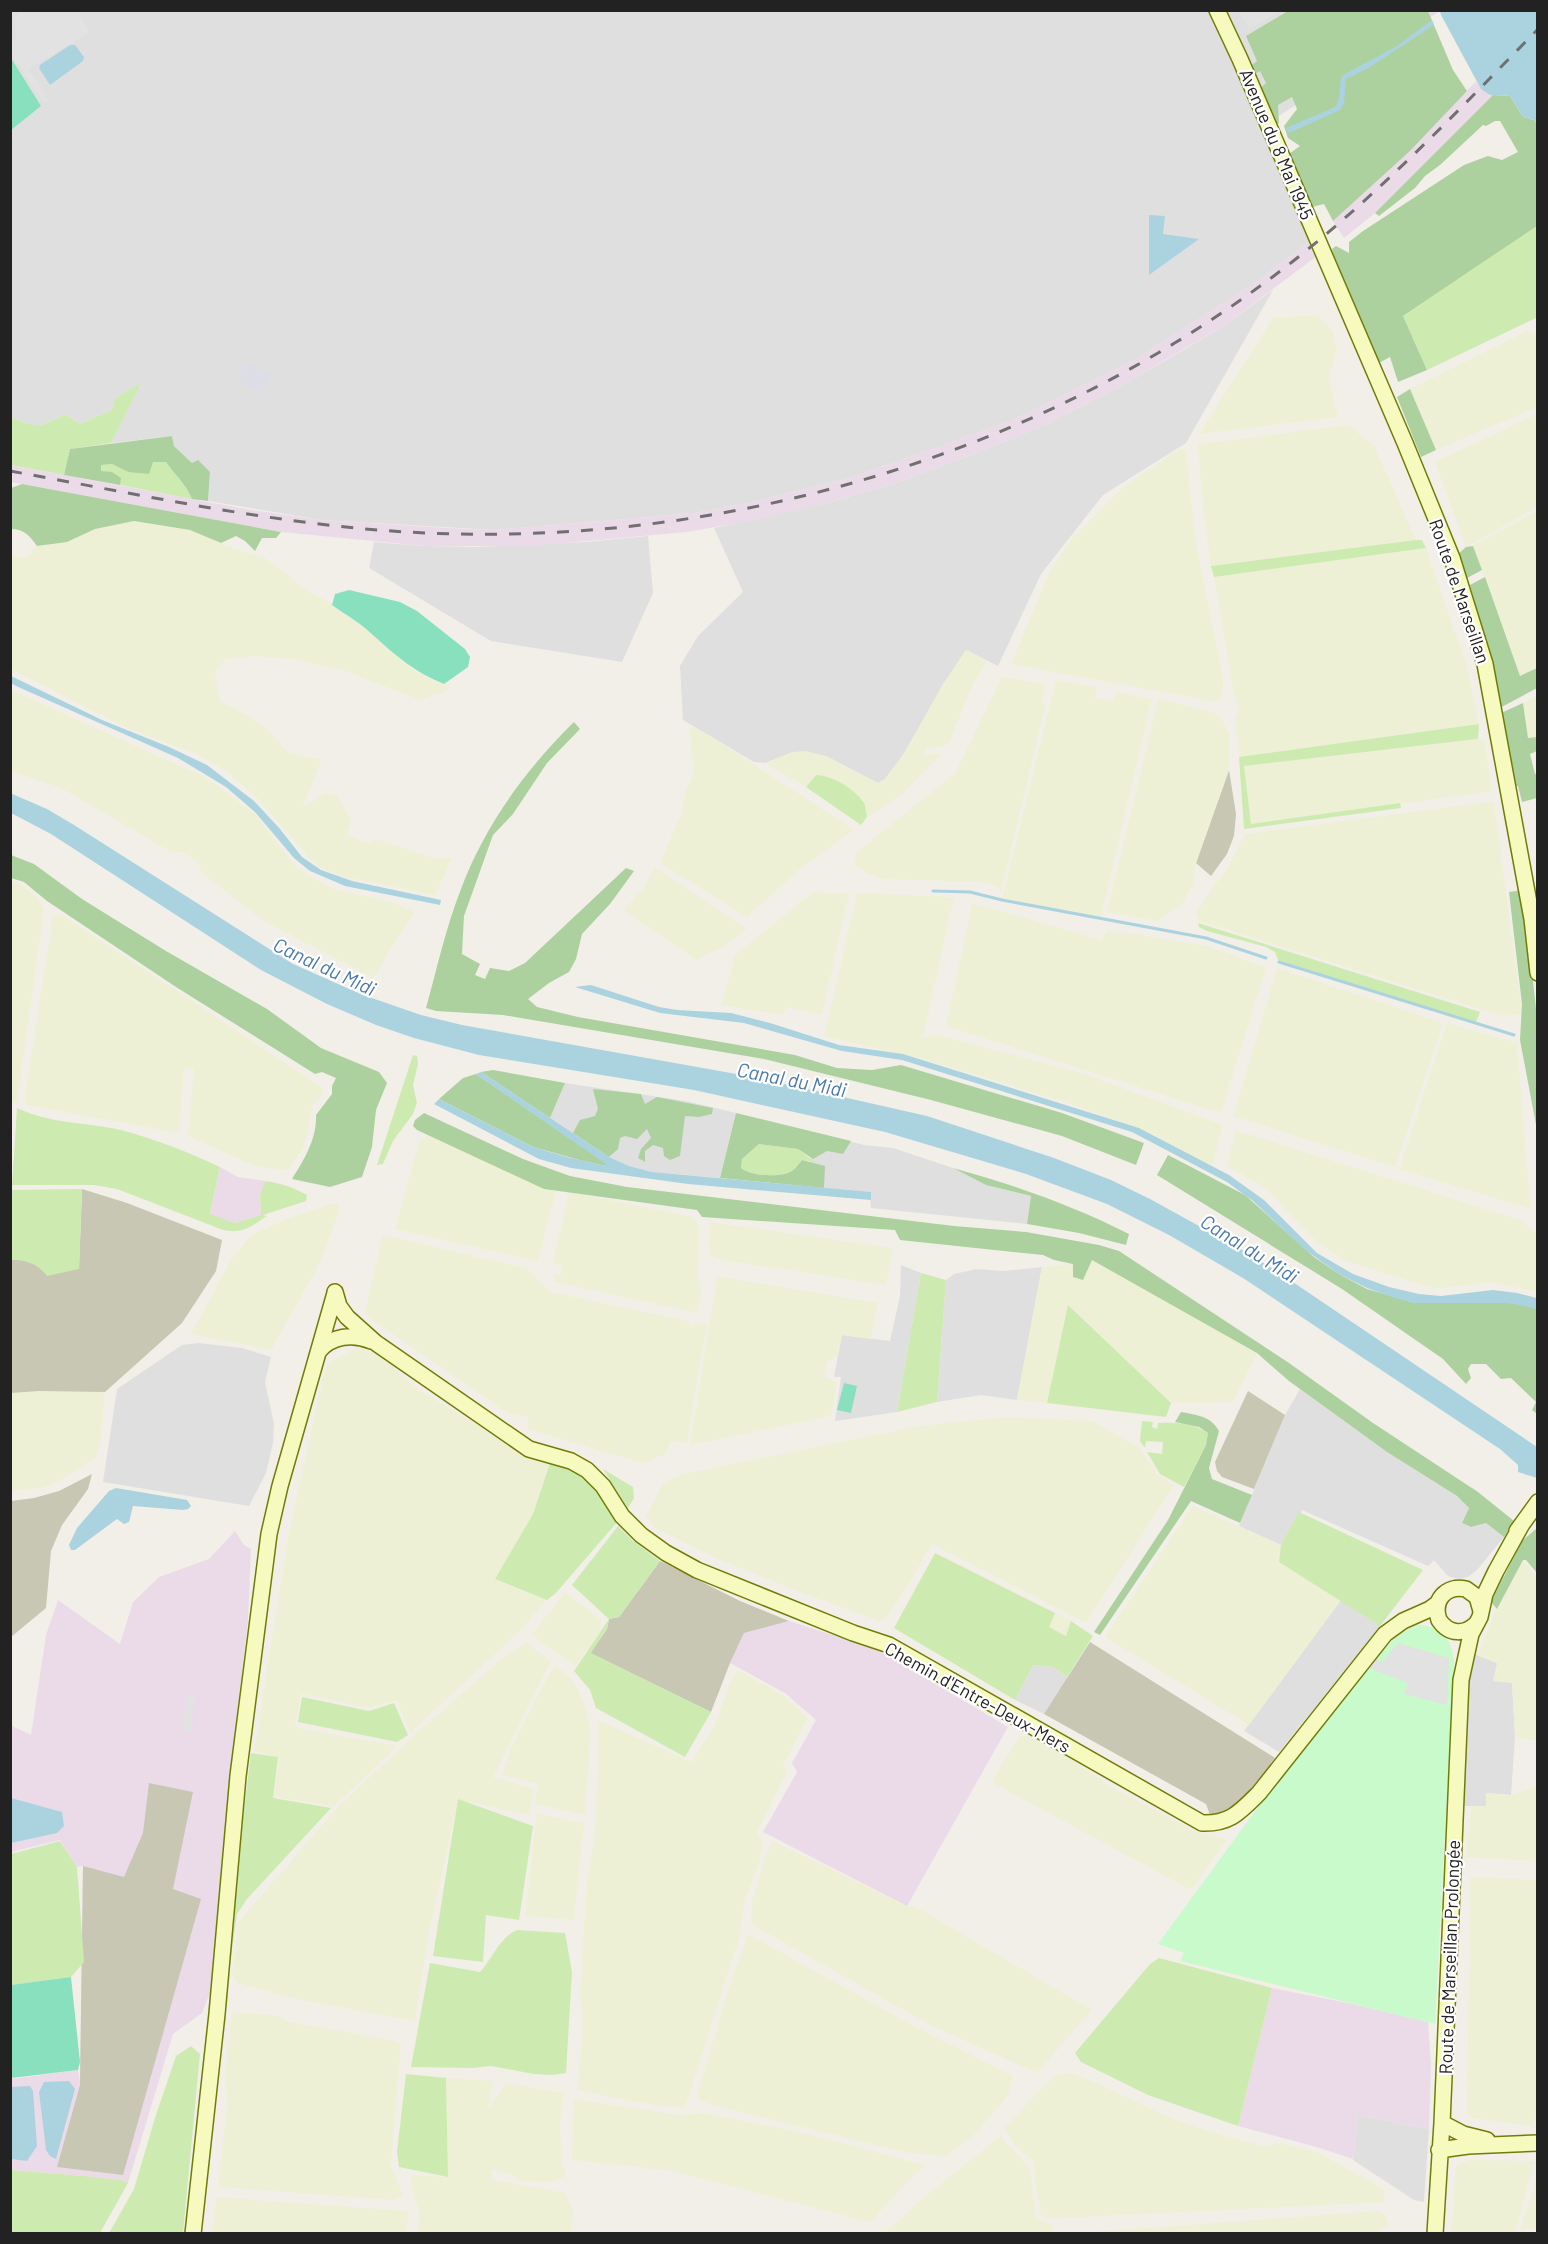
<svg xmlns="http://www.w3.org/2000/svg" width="1548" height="2244" viewBox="0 0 1548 2244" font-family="Barlow,sans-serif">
<rect width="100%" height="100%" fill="#f2efe9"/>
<path fill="#e0dfdf" d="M10 11 1440 10V11L1265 125 1310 241 1258 281 1135 360 1011 421 847 479 748 503 695 513 494 530 321 520 208 501 210 472 192 463 174 446 172 436 111 443 140 384 115 398 112 410 80 424 65 414 47 424 33 426 11 417Z
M1273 290 1186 443 1103 495 1041 574 998 666 966 650 938 694 903 755 885 779 878 783 826 756 793 752 765 763 754 762 683 720 680 666 698 636 743 592 714 528 831 502 899 482 969 456 1043 426 1114 390 1180 352 1225 325Z
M648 536 653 593 622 662 491 641 369 568 374 542 424 546 477 547 586 542Z
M565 1083 686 1101 736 1113 720 1178 652 1172 629 1166 609 1157 550 1118Z
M814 1132 864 1145 893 1148 953 1168 986 1185 1031 1196 1027 1224 871 1208 870 1192 807 1186Z
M901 1265 921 1273 897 1412 835 1421 841 1377H834L842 1335 890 1341 900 1296Z
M1042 1267 1017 1400 981 1395 937 1402 946 1280 954 1274 977 1269 1003 1271Z
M199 1343 242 1348 271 1357 265 1382 274 1424 273 1443 266 1473 249 1506 103 1482 117 1389 182 1345Z
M1300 1389 1387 1452 1457 1496 1469 1508 1462 1523 1471 1527 1486 1523 1504 1537 1477 1570 1468 1577 1459 1579 1448 1576 1434 1560 1428 1566 1302 1510 1281 1545 1239 1526 1285 1415Z
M1341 1600 1380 1626 1279 1752 1244 1731Z
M1471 1653 1497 1663 1512 1682 1515 1737 1511 1795 1486 1793V1806H1460Z
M1033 1665 1053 1667 1068 1678 1044 1714 1015 1700Z
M1358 2115 1429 2129 1424 2202 1414 2200 1353 2160Z"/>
<path fill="#ebdbe8" d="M1476 81 1481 89 1493 95 1375 213 1344 238 1333 221 1410 151Z
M1310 241 1317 256 1225 325 1114 390 1043 426 969 456 899 482 831 502 767 518 687 532 532 546H424L281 532 11 482 10 465 246 509 321 520 447 528 494 530 695 513 748 503 847 479 1011 421 1135 360 1258 281Z
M220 1167 238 1177 265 1181 260 1195 261 1215 235 1223 210 1215Z
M235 1531 244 1545 251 1549 248 1620 236 1722 211 1990 202 2013 173 2034 128 2183 121 2180 84 2176 11 2170V2079L78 2070 80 2081 83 1866 77 1867 60 1840 11 1852 10 1725 31 1735 46 1635 58 1600 120 1644 133 1602 159 1577 209 1559Z
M789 1621 874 1648 1008 1727 907 1906 763 1832 797 1772 792 1763 816 1720 785 1693 730 1663 744 1633Z
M1272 1988 1348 2003 1428 2022 1431 2064 1429 2129 1358 2115 1353 2159 1320 2148 1238 2126Z"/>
<path fill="#c7c7b4" d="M1229 770 1236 814 1234 836 1227 854 1211 876 1196 863Z
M82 1189 127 1203 222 1240 216 1271 182 1323 105 1392 11 1393V1260H23L39 1266 79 1269Z
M1248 1391 1285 1415 1254 1489 1222 1477 1217 1471 1215 1462Z
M92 1474 88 1489 62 1525 51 1551 46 1608 11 1637V1501L34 1498 59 1491Z
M660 1561 740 1601 789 1621 744 1633 730 1663 711 1712 590 1653 607 1629 609 1619 619 1617Z
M1090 1642 1275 1758 1236 1809 1220 1816 1210 1815 1206 1804 1044 1714Z
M149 1783 193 1792 173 1889 201 1899 123 2175 57 2167 80 2085 83 1866 124 1877 143 1833Z"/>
<path fill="#eef0d5" d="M1318 315 1333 331 1337 349 1329 377 1338 417 1199 434 1273 318Z
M1527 331 1537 335V407L1436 450 1410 389Z
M1537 414V507L1466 547 1435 462Z
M1348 425 1374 446 1416 540 1211 566 1203 509 1198 444Z
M1179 449 1186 450 1196 543 1223 678V691L1218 702 1011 664 1049 573 1071 540 1127 484Z
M1537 511V668L1520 676 1473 546Z
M134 521 190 530 227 546 267 559 309 592 325 600 373 634 404 663 427 678 453 688 420 700 343 670 292 659 253 656 226 659 215 672 220 701 247 715 270 732 289 753 322 760 302 808 325 793 337 796 352 821 346 835 367 843 376 839 433 858H452L435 895 344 877 316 865 257 798 226 771 196 754 125 727 11 669 10 555 26 558 37 546 67 542 95 529Z
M1426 548 1467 666 1479 724 1239 757 1235 720 1239 709 1233 689 1214 577Z
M966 650 987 661 971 688 949 743 944 746 928 748 923 755 942 753 900 796 867 817 864 804 816 775 806 787 765 763 793 752 805 751 826 756 878 783 885 779 903 755 943 684Z
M1002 677 1045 684 1042 702 1046 703 1001 893 997 886 984 882 883 879 865 872 854 864 857 852 955 773Z
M1056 680 1097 688 1095 698 1112 701 1116 692 1152 699 1101 917 1002 898Z
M11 690 207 778 255 814 296 867 315 879 337 890 394 903 414 912 373 978 262 920 202 873 196 860 181 852H171L61 788 11 771Z
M1537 696V737L1528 739 1523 703Z
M1158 699 1215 713 1223 721 1229 734V770L1196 863 1193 885 1182 904 1157 921 1107 912Z
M689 727 698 729 740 755 854 830 801 868 747 917 660 863 682 812 685 793 692 777 693 765Z
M1484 739 1492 791 1251 824 1243 766Z
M1494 801 1522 1014 1502 1016 1200 921 1196 915 1198 909 1230 864 1245 834Z
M655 868 747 929 725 946 696 960 624 910 643 888Z
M11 881 19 884 38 898 44 910 17 1103 10 1102Z
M813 892 849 894 822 1015 788 1007 781 1015 721 1005 735 955Z
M857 893 954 897 923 1038 937 1035 1085 1074 1223 1125 1212 1167 1153 1134 1062 1101 919 1058 824 1036Z
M972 903 1101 940 1108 930 1208 946 1266 968 1221 1113 946 1026Z
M53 914 62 915 323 1088 324 1093 312 1107 308 1131 302 1150 288 1170 257 1167 188 1136 194 1067 184 1069 179 1133 26 1105 24 1100Z
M1277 968 1443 1023 1395 1167 1233 1116Z
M1447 1023 1517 1043 1531 1209 1399 1169Z
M1235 1130 1520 1220 1536 1233 1537 1292 1491 1282 1436 1289 1348 1262 1318 1243 1264 1187 1227 1166Z
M430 1135 544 1189 556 1191 538 1261 395 1229 419 1140Z
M569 1192 693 1217 699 1225 698 1276 702 1288 697 1313 555 1282 554 1275 561 1274 562 1265 552 1264Z
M331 1204H337L340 1210 320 1263 271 1350 191 1334 232 1258 252 1235 286 1219Z
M711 1222 893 1248 886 1285 729 1261 710 1256 708 1241Z
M388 1236 528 1269 550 1292 688 1321 693 1329 695 1323 707 1325 687 1443 671 1441 664 1457 658 1456 645 1464 528 1429V1417L509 1414 368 1317 365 1311 382 1237Z
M1092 1259 1257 1353 1233 1402 1171 1403 1068 1305 1047 1403 1017 1400 1042 1267 1073 1264Z
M717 1276 878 1303 871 1339 842 1335 838 1355 826 1363 825 1376 837 1383 831 1416 690 1445Z
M358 1347 384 1357 416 1388 501 1439 550 1463 533 1514 495 1579 527 1593 547 1599 521 1630 410 1733 397 1700 369 1708 301 1694 295 1727 397 1746 334 1806 274 1797 279 1758 254 1751 288 1537 321 1386 327 1364Z
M39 1391 105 1392 101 1439 95 1458 59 1481 41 1488 11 1490V1393Z
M1007 1417 1092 1421 1140 1448 1158 1475 1174 1485 1086 1623 932 1544 896 1604 886 1618 879 1621 787 1587 718 1559 653 1527 646 1516 663 1483 683 1474 919 1426Z
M1193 1506 1281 1545 1279 1562 1341 1600 1249 1725 1105 1637Z
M1523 1560 1537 1577V1741L1515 1737 1512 1683 1493 1681 1497 1663 1478 1655 1495 1612Z
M565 1592 601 1620 600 1632 575 1666 531 1635Z
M1055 1613 1071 1621 1066 1636 1049 1627Z
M526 1643 551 1661 493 1777 534 1789 529 1815 458 1800 428 1939 415 2021 301 2000 237 1983 232 1974 239 1921 335 1810 410 1739 507 1654Z
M554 1665 568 1675 577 1687 586 1710 591 1731 585 1815 535 1804 537 1784 502 1775 513 1744Z
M738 1670 784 1696 808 1718 783 1766 788 1770 756 1834 763 1840 759 1864 745 1898 740 1935 688 2099 684 2108 634 2102 577 2090 582 2034 580 1988 586 1893 596 1819 598 1720 692 1762 715 1724 729 1685Z
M1020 1735 1038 1740 1064 1754 1108 1785 1194 1831 1227 1840 1191 1890 991 1782Z
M1537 1786V1861L1466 1857 1471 1806H1486V1793L1511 1795Z
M537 1813 584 1824 574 1920 525 1916Z
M773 1841 907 1906 916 1907 1092 2010 1037 2073 932 2026 751 1924 752 1901 765 1857Z
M1470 1877 1537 1880 1538 2112 1532 2126 1471 2118 1467 2113Z
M748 1934 912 2025 1013 2076 1008 2096 973 2136 947 2156 909 2153 712 2105 698 2099 697 2095 726 1997Z
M232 2012 280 2016 289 2022 396 2041 401 2045 391 2165 403 2196 392 2200 218 2187 227 2100 225 2072Z
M1071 2073 1090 2080 1169 2117 1207 2131 1264 2146 1278 2143 1317 2152 1378 2186 1385 2192 1384 2202 1063 2218 1041 2217 1032 2159H1029L1013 2142 1004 2128 1046 2084 1057 2075Z
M446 2078 493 2081 488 2109 506 2083 564 2093 560 2122 562 2162 566 2176 550 2182 519 2181 511 2174 491 2169 493 2180 566 2193 573 2211 571 2233H417L419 2210 412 2189 411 2175 448 2177Z
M573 2099 681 2115 703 2113 808 2134 924 2165 870 2222 672 2171 572 2160Z
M1000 2136 1030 2168 1036 2219 1054 2225 1051 2233 884 2234 922 2199Z
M1469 2160 1535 2161 1515 2233H1451L1456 2165Z
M1537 2177V2229L1520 2230Z
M217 2197 408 2211 407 2233H211Z
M1377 2211 1385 2215 1389 2224 1377 2233H1076Z"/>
<path fill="#cdebb0" d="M1537 226 1538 317 1427 370 1403 316Z
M141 383 111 443 70 449 64 475 11 465 10 417C39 428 38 429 65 414L80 424 112 410 115 398Z
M153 462H166C175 475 186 484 192 499L120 485V478L100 471V465L112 464 128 472Z
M1416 540H1422L1426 548 1214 577 1211 566Z
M1479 724 1478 739 1244 766 1251 824 1400 803 1401 808 1244 829 1239 757Z
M816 775C832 775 855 789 864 803 866 807 866 813 867 817L861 825 806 787Z
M1198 923 1480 1012 1475 1024 1278 960 1275 952 1266 947 1207 931 1199 927Z
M413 1055 417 1056 418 1064 413 1085 417 1103 413 1114 393 1141 383 1164 377 1165Z
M17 1108C51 1124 85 1122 121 1130 155 1139 188 1152 220 1167L210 1214 235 1223 261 1215 260 1195 265 1181C280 1183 293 1187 307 1195L306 1201 263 1215 267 1216C250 1227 243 1234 223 1230L117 1189 94 1185H12Z
M759 1144 798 1149 815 1162 802 1160C798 1165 794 1171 788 1173 776 1177 751 1176 741 1168L742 1159Z
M82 1189 79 1269 47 1276C37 1263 26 1260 11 1260V1190Z
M921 1273 946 1280 937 1402 897 1412Z
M1068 1305 1171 1403 1166 1417 1047 1403Z
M1142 1421 1153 1422 1152 1427 1157 1429 1158 1423C1176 1422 1193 1423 1208 1433L1206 1445 1184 1487 1160 1474 1147 1452 1162 1454 1163 1442 1146 1441 1145 1448 1140 1441Z
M550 1463 573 1468 585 1476 619 1520 555 1594 547 1600 495 1579 533 1514Z
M603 1469 633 1487 634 1498 628 1508Z
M1299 1512 1423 1570 1380 1626 1279 1562 1281 1545Z
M618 1526 632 1540 660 1561 619 1617 609 1619 607 1628 591 1653 711 1712 685 1757 596 1708 590 1690 574 1671 609 1619 572 1585Z
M935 1553 1055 1613 1049 1627 1066 1636 1071 1621 1093 1636 1067 1677 1053 1667 1033 1665 1015 1700 894 1628Z
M302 1697 369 1711 394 1703 408 1735 397 1742 298 1722Z
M251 1753 278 1757 273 1798 331 1808 247 1899 237 1914 228 1979 223 1981Z
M458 1799 533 1826 519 1920 486 1915 483 1962 433 1956Z
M60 1841 77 1867 84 1962 71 1977 11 1985V1854Z
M517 1930 565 1933 572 1972 566 2073 552 2075 534 2074 491 2066 473 2068 411 2067 430 1963 480 1972C493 1958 499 1938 517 1930Z
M1159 1958 1272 1988 1238 2126 1148 2095 1081 2062 1075 2053 1150 1964Z
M191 2046 200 2054 183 2233H109L134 2189 155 2118 176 2056Z
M406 2074 446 2078 448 2177 399 2167 397 2152Z
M11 2170 84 2176 121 2180 128 2183 100 2233H11Z"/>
<path fill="#add19e" d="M1288 11H1428L1453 70 1467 91 1410 151 1333 221 1324 204 1308 208 1286 156 1300 146 1288 138 1284 126 1297 109 1292 97 1278 105 1279 123 1273 128 1257 91 1266 83 1260 71 1253 75 1249 67 1257 61 1246 36Z
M1493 95 1510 96 1523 117 1534 120 1537 124V226L1403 316 1427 370 1398 382 1390 357 1375 365 1338 275 1332 249 1336 246 1349 253V242L1363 231 1464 165 1488 156 1502 160 1518 152 1500 121H1495L1486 126 1483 125 1440 165 1425 176 1415 188 1379 216 1375 213Z
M1410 389 1436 450 1421 457 1397 397Z
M172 436 174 446 192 463 198 460 210 472 208 501 192 499C186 484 175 475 166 462H153L149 474 128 472 112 464 101 465V471L112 472 121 478 120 485 64 475 70 449Z
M22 484 281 532 276 538H262L255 551 245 541 236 536 221 543 190 530 134 521 95 529 67 542 37 546C30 536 24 529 11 529V488Z
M1473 546 1482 570 1467 578 1457 555 1466 547Z
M1485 577 1520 676 1537 668V688L1498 709 1487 648 1470 585Z
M1523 703 1528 738 1537 737V751L1530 754 1535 774H1537V798L1522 802 1518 786H1512L1501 713Z
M574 722 580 729 547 763 513 814 493 835 464 916 462 954 480 964 475 975 485 979 490 968 509 971 525 963 626 868 634 871 610 904 582 934 576 959 569 972 549 983 528 999 537 1007 578 1017 795 1055 837 1068 872 1070 901 1065 1062 1113 1144 1143 1136 1165 1062 1136 931 1100 764 1059 503 1015 436 1011 426 1008C437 968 446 927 461 889 485 825 526 769 574 722Z
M11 855 34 864 82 899 166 951 267 1009 321 1048 379 1072 387 1083 376 1110 372 1147 362 1177 330 1187 292 1179C304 1160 317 1139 316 1115L332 1094V1086L336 1078 322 1072 315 1074 176 987 47 901 24 882 11 878Z
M1523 890 1537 1018V1130L1520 1040 1522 1004 1509 892Z
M493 1070 565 1083 550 1118 481 1072Z
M476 1074 607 1164 606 1166 583 1161 533 1147 439 1099 463 1078Z
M593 1089 641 1094 645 1104 657 1097 713 1108 712 1114 699 1117 685 1116 680 1156 670 1160 664 1156 663 1148 653 1145 645 1151V1162L638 1158 641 1149 651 1138 647 1129 637 1139 625 1136 620 1138 618 1149 609 1157 573 1133 580 1120 595 1116 598 1109Z
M424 1113 523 1159 570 1176 627 1187 954 1226 1026 1232 1099 1245 1119 1251 1289 1363 1373 1423 1478 1492 1514 1521 1504 1537 1486 1523 1471 1527 1462 1523 1469 1508 1457 1496 1387 1452 1289 1381 1257 1353 1092 1260 1083 1280 1073 1277V1264L1054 1260 1043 1255 900 1240 895 1230 702 1217 697 1210 544 1189 417 1130 413 1126 415 1120Z
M736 1113 851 1141 843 1154 827 1151 813 1159 798 1149 759 1144 742 1159 741 1168C751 1176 776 1177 788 1173 794 1171 798 1165 802 1160L825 1166 824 1188 720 1178Z
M1168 1155 1245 1195 1314 1257 1339 1274 1367 1289 1415 1303H1510L1530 1306 1537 1309V1414L1532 1410 1536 1402 1511 1378 1501 1379 1486 1364H1471L1468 1369 1471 1378 1466 1384 1443 1359 1342 1289 1157 1175Z
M953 1168C1014 1185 1072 1205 1129 1234L1126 1245 1079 1233 1027 1224 1031 1196 986 1185Z
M1181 1412C1197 1415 1211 1416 1219 1431L1209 1468 1212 1479 1252 1495 1240 1523 1191 1501 1100 1635 1094 1632 1168 1520 1206 1445 1208 1433 1199 1427 1175 1422Z
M1537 1528V1573L1526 1560H1523L1497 1609 1491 1602 1522 1541Z"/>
<path fill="#c8facc" d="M1418 1625C1441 1626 1451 1638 1454 1660L1435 2024 1180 1961 1184 1953 1158 1944 1261 1803 1369 1665 1400 1633Z"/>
<path fill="#88e0be" d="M11 58 41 106 11 130H10Z
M349 590 400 602 417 611 465 649 470 657 468 667 444 684C416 673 396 656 374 636 362 624 346 615 332 605L335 594Z
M844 1383 857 1386 851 1413 837 1410Z
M71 1977 80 2062 78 2070 11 2078V1985Z"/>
<path fill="#e2e2e2" d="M21 10 77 11 90 32 29 69 48 100 44 103 11 54V41L17 37 14 20Z
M1239 11H1280L1249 29Z
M1398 1643 1449 1658 1447 1705 1404 1694 1408 1683 1364 1666 1372 1657 1382 1662Z
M187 1695 195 1698 191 1732 182 1731Z"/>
<path fill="#dddde8" d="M246 362 271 374 262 393 237 381Z"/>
<path fill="#aad3df" d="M1440 11H1537V124L1534 120 1523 117 1510 96 1490 95 1481 89 1441 15Z
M1432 20 1434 25 1370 67 1346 79 1344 103 1340 110 1289 133 1286 128 1335 107C1343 97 1337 84 1343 75L1397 46Z
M70 45H75L84 57 83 61 50 85 39 68 40 65Z
M1149 215 1165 216 1163 234 1199 239 1149 275Z
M11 676 102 720 169 747 207 765 254 801 280 829 302 857 321 870 352 881 441 900 440 905 345 886 310 871 294 858 255 812 226 787 178 758 16 686 11 683Z
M10 793 47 809 74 825 293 964 363 995 421 1015 462 1025 759 1078 927 1116 1054 1158 1111 1180 1150 1199 1239 1248 1275 1270 1537 1447V1478L1518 1472V1465L1500 1449 1243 1278 1169 1235 1107 1204 1026 1174 885 1132 694 1090 479 1055 414 1038 376 1025 327 1004 261 970 51 834 11 813Z
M591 985 659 1007 677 1010 731 1013 770 1023 839 1045 903 1054 1139 1128 1229 1175 1264 1200 1317 1253 1353 1274 1389 1287 1419 1294 1441 1296 1493 1290 1517 1293 1537 1298V1309L1510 1303H1415L1395 1298 1367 1288 1339 1274 1304 1249 1253 1201 1227 1182 1132 1132 902 1060 842 1051 744 1023 660 1013 575 987Z
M481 1072 609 1157 629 1166 652 1172 871 1192V1200L688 1184 571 1168 539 1159 434 1104 439 1099 533 1147 567 1157 606 1166V1164L476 1074Z
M116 1488 187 1500 191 1506 188 1509 183 1510 133 1506 129 1522 124 1524 117 1519 75 1550H71L69 1545 77 1528 109 1491Z
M11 1798 62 1812 64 1826 57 1833 11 1843Z
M69 2081 75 2089 56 2159 50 2156 46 2150 39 2092 44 2082Z
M30 2086 33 2091 37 2146 27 2161 11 2159V2087Z"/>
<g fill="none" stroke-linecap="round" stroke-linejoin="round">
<path stroke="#aad3df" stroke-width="3" d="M933 891 970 892 1002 900 1206 938 1266 958
M1279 962 1514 1035"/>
<defs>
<path id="secondary" d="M1217 10 1240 59 1405 443 1452 558 1485 664 1532 919 1538 973
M335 1292 339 1306 347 1317 376 1343 529 1449 571 1461 587 1470 603 1486 622 1516 641 1535 666 1553 697 1570 853 1633 889 1645 1202 1823C1230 1824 1240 1812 1259 1793L1385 1634 1403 1621 1430 1609 1438 1603
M319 1351C331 1336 353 1333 371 1341
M1517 1531 1538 1502
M1477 1623C1465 1635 1449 1635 1439 1620 1432 1600 1446 1585 1466 1589L1477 1597 1481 1611
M1442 2123 1463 2134 1487 2140
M1439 2150 1468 2146 1538 2143
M193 2234 217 2014 238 1776 269 1534 280 1486 335 1293
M1435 2234 1442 2123 1461 1680 1471 1634 1480 1617 1485 1594 1496 1571 1522 1524"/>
</defs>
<use href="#secondary" stroke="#707d05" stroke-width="18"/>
<use href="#secondary" stroke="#f7fabf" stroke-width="15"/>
<path stroke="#707070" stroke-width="3" stroke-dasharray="12 12" stroke-linecap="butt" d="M10 471C132 493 255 520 378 530 701 556 1036 462 1292 262 1381 192 1459 110 1538 29"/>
</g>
<g text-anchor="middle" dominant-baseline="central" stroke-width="4.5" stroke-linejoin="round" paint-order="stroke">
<g font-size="18" fill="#222" stroke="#fff">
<text transform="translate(1277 144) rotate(67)">Avenue du 8 Mai 1945</text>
<text transform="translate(1460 591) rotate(71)">Route de Marseillan</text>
<text transform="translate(978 1697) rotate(29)">Chemin d'Entre-Deux-Mers</text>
<text transform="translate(1449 1957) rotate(-88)">Route de Marseillan Prolongée</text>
</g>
<g font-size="20" font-style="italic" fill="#4a7aab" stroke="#fff">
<text transform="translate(325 966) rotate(25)">Canal du Midi</text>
<text transform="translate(792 1079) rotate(11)">Canal du Midi</text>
<text transform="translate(1250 1248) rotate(32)">Canal du Midi</text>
</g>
</g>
<rect width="1548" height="2244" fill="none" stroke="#222222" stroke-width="24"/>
</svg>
